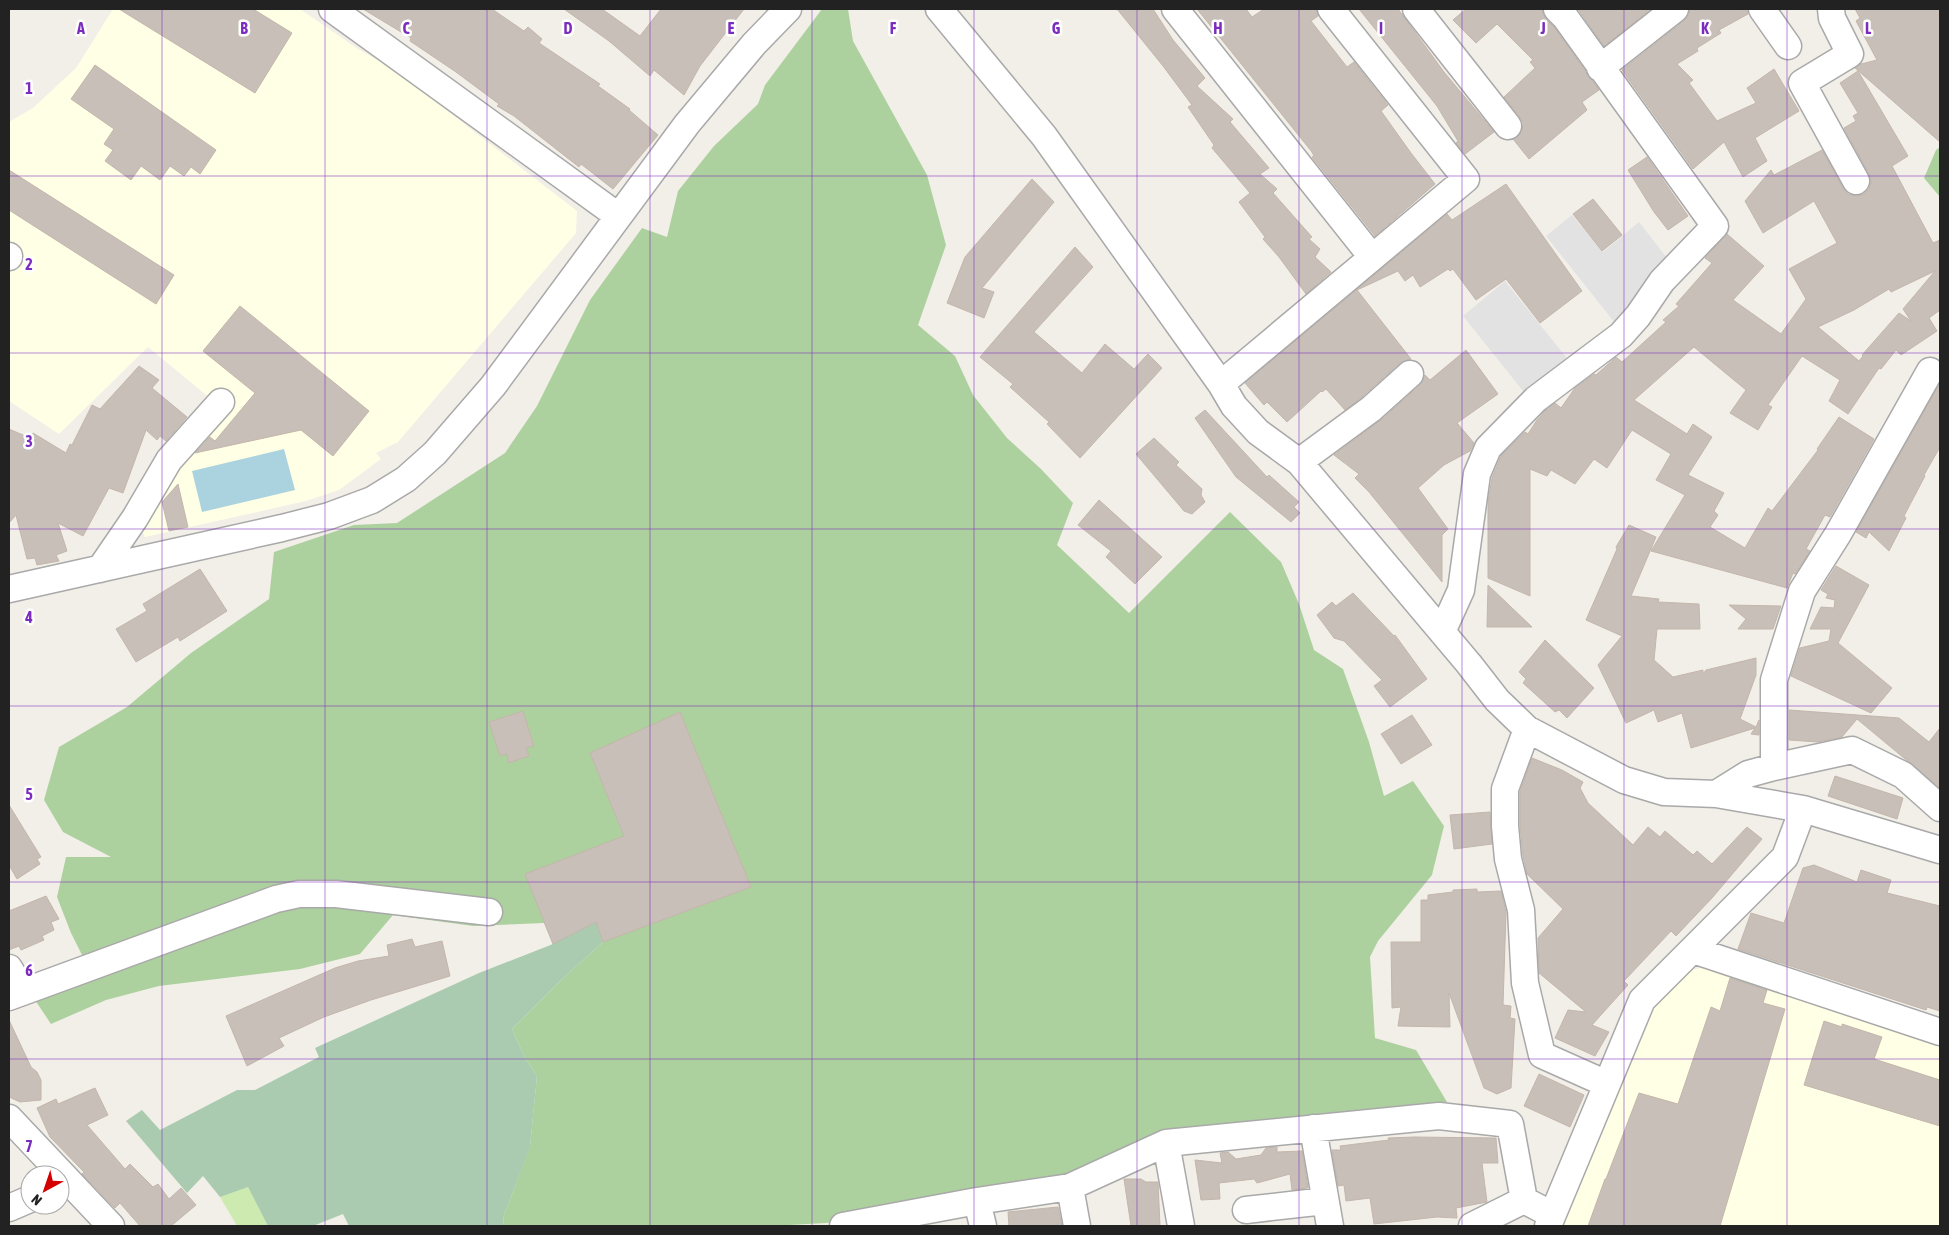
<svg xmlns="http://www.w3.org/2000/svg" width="1949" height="1235" viewBox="0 0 1949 1235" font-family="'Asap Condensed',sans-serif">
<rect width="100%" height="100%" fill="#f2efe9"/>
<path fill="#ffffe5" d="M113 9H300L358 49 392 68 577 211 576 233 398 442 376 453 381 459 339 490 306 501 145 537 141 529 177 465 222 408 148 347 59 434 9 401V122L33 108 76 68Z
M1709 966 1940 1041V1226H1562L1651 1008 1692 970Z"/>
<path fill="#cdebb0" d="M248 1186 268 1226H237L220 1197Z"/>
<path fill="#add19e" d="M822 9H848L853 41 927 175 946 245 918 325 955 356 973 395 1007 438 1041 469 1073 503 1057 545 1129 613 1230 512 1281 562 1299 604 1314 650 1343 669 1369 742 1384 796 1413 781 1444 826 1432 875 1378 941 1370 957 1375 1038 1416 1050 1447 1102 1309 1119 1062 1178 826 1223 771 1226H503L504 1215 530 1146 537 1076 525 1058 512 1029 561 980 603 942 553 944 544 923 473 926 393 915 360 954 300 969 159 986 106 1000 51 1024 35 1000 93 977 71 933 57 897 66 857H111L63 832 44 800 59 747 127 707 191 653 269 599 274 552 354 525 397 523 505 453 537 406 590 300 642 228 667 237 678 191 714 146 758 104 765 85Z
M1940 147V197L1924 178 1936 150Z"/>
<path fill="#aacbaf" d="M596 922 603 942 561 980 512 1029 525 1058 537 1076 530 1147 504 1215 503 1226H349L343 1214 313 1226H268L248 1187 220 1197 203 1176 187 1193 126 1121 142 1110 160 1130 237 1090H255L319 1057 315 1048 479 973 553 944Z"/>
<path fill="#e2e2e2" d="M1572 215 1603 252 1639 222 1667 258 1642 293 1615 323 1546 236Z
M1505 281 1570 362 1527 396 1463 316Z"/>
<path fill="#aad3df" d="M284 449 295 490 202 512 192 471Z"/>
<path fill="#c7bfb8" stroke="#c4b6ab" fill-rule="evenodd" d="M119 9H253L292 33 255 93Z
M363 9H492L524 31 528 27 542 39 539 43 600 84 598 86 630 109 629 110 658 135 613 189 581 164 579 167 514 116 497 106 499 104 456 72 410 41 411 38Z
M564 9H602L640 36 661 9H744L700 66 684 95 654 70 650 76 609 41Z
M1117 9H1153L1173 40 1205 78 1197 86 1233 119 1230 122 1269 168 1260 174 1277 189 1273 193 1312 237 1309 239 1320 249 1315 257 1331 272 1306 294 1279 257 1263 239 1265 237 1239 202 1250 193 1212 148 1214 145 1188 107 1192 105 1163 66Z
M1197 9H1246L1252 17 1264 9H1316L1318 16 1311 21 1347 67 1354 62 1388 105 1381 111 1411 153 1435 184 1375 236 1312 157 1314 156 1312 152Z
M1359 9H1398L1444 72 1494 132 1465 154 1456 143 1458 141 1437 106Z
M1466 9H1542L1546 19 1554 27 1599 90 1582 102 1587 110 1529 159 1513 139 1522 132 1523 123 1520 117 1504 97 1535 68 1530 62 1533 60 1497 24 1476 43 1453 20Z
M1578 9H1651L1604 46Z
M1690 9H1747L1748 14 1719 30 1721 33 1697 48 1698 51 1677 64 1693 80 1689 83 1717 121 1756 103 1747 88 1774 69 1799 111 1755 138 1767 161 1743 177 1724 142 1693 169 1622 70 1684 21 1689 15Z
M1855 9H1940V142L1855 68 1861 64 1877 60 1856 21 1860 18Z
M95 65 216 150 200 174 191 167 184 176 170 166 160 180 141 166 131 180 105 161 113 150 104 144 114 129 71 99Z
M1858 71 1908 156 1892 166 1933 243 1940 240V310L1929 318 1937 331 1901 355 1896 350 1881 369 1879 368 1848 414 1829 401 1840 380 1802 356 1768 405 1772 407 1758 430 1730 413 1746 390 1694 347 1634 400 1687 434 1693 424 1712 437 1688 475 1724 493 1714 511 1718 515 1710 527 1745 548 1768 508 1772 511 1818 450 1817 449 1839 417 1874 439 1830 517 1825 515 1806 549 1810 551 1795 574 1793 573 1787 588 1651 551 1685 495 1656 480 1671 454 1632 430 1607 468 1594 459 1575 484 1551 470 1547 476 1530 469V596L1488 578V502L1492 478 1501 456 1525 432 1528 434 1537 420 1546 410 1555 403 1561 408 1575 388 1594 374 1596 375 1616 357 1622 362 1666 322 1663 320 1679 306 1676 304 1712 263 1705 258 1727 234 1764 266 1733 300 1781 334 1806 299 1789 269 1837 243 1814 201 1763 233 1745 201 1771 170 1774 175 1822 150 1843 188 1848 194 1856 196 1864 194 1869 189 1871 182 1869 174 1844 128 1856 121 1853 116 1858 113 1840 83ZM1935 271 1903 309 1911 321 1899 313 1862 355 1863 356 1859 361 1818 327 1854 310 1889 289 1891 292Z
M1647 157 1688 216 1668 230 1654 212 1628 170Z
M9 170 174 275 156 304 9 210Z
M1032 179 1054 202 982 288 994 292 984 318 947 303 965 257Z
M1506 184 1582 291 1540 323 1506 279 1476 300 1453 269 1450 271 1448 269 1420 287 1413 275 1405 281 1398 271 1357 290 1411 359 1400 363 1362 397 1345 410 1326 389 1322 392 1321 391 1287 422 1267 402 1264 405 1245 383 1447 214 1452 220Z
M1593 199 1622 235 1602 251 1573 214Z
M1075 247 1093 267 1034 332 1082 373 1105 344 1134 369 1148 354 1162 368 1080 458 1047 424 1049 422 1010 387 1013 384 980 357Z
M240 306 369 411 333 456 301 430 195 453 210 437 215 441 255 393 203 351Z
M1466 350 1498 394 1457 423 1474 443 1470 451 1444 465 1418 488 1448 529 1442 535V582L1369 492 1355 478 1359 474 1334 455 1381 420 1420 385 1425 375 1430 380Z
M139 366 159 380 152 388 187 417 166 441 160 436 157 440 146 430 123 493 109 488 83 536 58 523 67 551 56 555 59 561 37 565 35 558 27 559 16 515 9 523V429L30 438 33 433 66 453 70 444 72 445 92 405 100 409Z
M1940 383V447L1924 475 1925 476 1904 516 1906 518 1889 551 1869 532 1866 538 1856 532Z
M1205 410 1267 477 1269 475 1299 502 1294 507 1300 513 1291 522 1236 477 1195 418Z
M1154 438 1179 462 1176 465 1202 489 1201 495 1205 502 1192 514 1184 511 1136 454Z
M178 484 188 527 169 531 162 502Z
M1099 500 1162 557 1135 584 1106 557 1111 551 1078 525Z
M1629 525 1656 537 1631 596 1659 599 1658 602 1699 604 1700 629H1657L1654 660 1673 677 1703 670V674L1706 670 1756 658V675L1740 719 1756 727 1759 720V735L1751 734 1755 728 1691 748 1682 713 1658 722 1654 710 1626 723 1598 665 1622 636 1586 620 1617 549 1616 547Z
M1836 566 1869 585 1838 643 1892 688 1871 713 1791 676 1800 648 1829 641 1831 629H1810L1821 607 1834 608 1835 600 1826 598 1828 594 1821 590Z
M200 569 227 611 180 641 178 637 136 662 116 629 147 611 143 604Z
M1488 585 1532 627H1487Z
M1353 593 1394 636 1395 635 1427 679 1390 707 1374 686 1382 680 1344 641 1334 638 1317 615 1332 602 1336 606Z
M1729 605 1781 606 1773 629H1738L1746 619Z
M1545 640 1594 688 1567 718 1559 710 1555 712 1523 683 1526 679 1519 672Z
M1789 710 1899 718 1929 742 1940 728V788L1857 719 1842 737 1818 742 1789 740Z
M523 711 534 746 526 748 529 756 509 763 507 754 500 756 489 722Z
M680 712 751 887 603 942 596 922 553 944 525 874 624 836 590 753Z
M1412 715 1432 745 1401 764 1381 734Z
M1532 758 1562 770 1583 782 1580 788 1588 803 1633 845 1648 827 1660 837 1665 831 1693 855 1697 851 1712 864 1747 827 1762 839 1712 898 1676 936 1671 931 1624 981 1628 985 1592 1025 1609 1032 1595 1056 1555 1038 1568 1010 1586 1012 1539 973 1538 938 1563 909 1527 874 1523 856 1520 825V792Z
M1835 776 1903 798 1897 819 1828 796Z
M9 805 41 857 37 859 40 864 17 879 9 865Z
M1490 812 1492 844 1454 849 1450 815Z
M1814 865 1857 882 1861 870 1891 880 1887 893 1940 906V1011L1927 1007 1926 1010 1738 949 1751 913 1784 923 1803 868Z
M1477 889V892L1501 891 1506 912 1503 1005 1511 1006 1510 1018 1515 1019 1511 1088 1497 1094 1484 1088 1449 993 1450 1027 1398 1026 1401 1007 1392 1008 1391 942H1421V900H1428V895L1453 892V890Z
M46 896 59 919 51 922 54 930 42 936 44 940 21 950 19 946 9 950V911Z
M412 939 415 947 442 941 450 976 371 1000 324 1017 279 1038 284 1046 247 1066 226 1016 335 968 358 961 389 956 387 945Z
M1730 978 1767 990 1763 1003 1785 1009 1720 1226H1588L1605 1179H1606L1639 1093 1678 1104 1711 1007 1720 1011Z
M9 1020 31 1067 37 1072 41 1080V1100L20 1102 9 1097Z
M1824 1021 1842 1027V1024L1882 1037 1874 1059 1940 1080V1126L1804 1085Z
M1539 1074 1584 1095 1570 1127 1524 1106Z
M95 1088 108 1115 87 1125 125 1169 130 1164 153 1187 158 1184 169 1199 181 1188 196 1205 171 1226H140L120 1203 115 1208 82 1174 84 1172 50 1137 37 1108 56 1099 58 1104Z
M1414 1137 1496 1138 1498 1163H1482L1487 1202 1456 1208 1457 1218 1437 1217 1374 1224 1370 1198 1346 1201 1344 1185 1338 1186 1332 1150H1341L1340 1146 1389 1140 1388 1138Z
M1277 1147V1152L1302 1151 1308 1188 1292 1190 1290 1174 1257 1183 1254 1179 1219 1183 1220 1199 1201 1200 1195 1160 1222 1163 1220 1153 1228 1152 1236 1159 1261 1155 1266 1148Z
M1124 1179H1141L1146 1182H1158L1160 1226H1131Z
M1058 1207 1062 1226H1009L1008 1212Z"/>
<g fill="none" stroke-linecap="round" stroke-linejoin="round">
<defs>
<path id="minor" d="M332 9 618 216
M939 9 1044 136 1221 384 1234 406 1258 432 1299 462 1469 664 1497 700 1527 729 1624 780 1664 792 1716 794 1803 809 1940 850
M1175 9 1372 257
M1416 9 1508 126
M1762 9 1788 46
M1831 9 1832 18 1850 54 1802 83 1856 181
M1600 68 1675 9
M9 257V256
M1221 384 1466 179 1331 9
M1299 462 1371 409 1410 374
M100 569 135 518 169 460 221 402
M9 589 282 528 329 516 372 500 406 479 435 453 493 386 687 124 754 44 788 9
M1442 632 1461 590 1477 474 1488 448 1536 399 1621 335 1638 316 1662 281 1715 226 1565 17 1557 9
M1527 729 1505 789V826L1508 859 1521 910 1525 983 1542 1055 1607 1084
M1774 767V680L1802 591 1838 534 1930 371
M1716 794 1748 774 1774 767 1852 750 1903 775 1940 808
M1693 950 1940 1032
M9 968 23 991
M9 997 276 899 299 894H336L489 912
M9 1118 111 1226
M1313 1128 1330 1226
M1166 1143 1181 1226
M1070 1187 1077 1226
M977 1201 983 1226
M9 1208 30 1199
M1246 1210 1325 1201
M843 1226 977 1201 1070 1187 1166 1143 1439 1116 1510 1124 1524 1200
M1472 1226 1524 1200 1541 1209
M1548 1226 1642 1000 1785 857 1803 809"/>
</defs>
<use href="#minor" stroke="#a9a9a9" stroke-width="29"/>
<use href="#minor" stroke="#fff" stroke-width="26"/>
</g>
<path fill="none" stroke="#7b2cbf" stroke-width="1" stroke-opacity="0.55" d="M162 9V1226M325 9V1226M487 9V1226M650 9V1226M812 9V1226M974 9V1226M1137 9V1226M1299 9V1226M1462 9V1226M1624 9V1226M1787 9V1226M9 176H1940M9 353H1940M9 529H1940M9 706H1940M9 882H1940M9 1059H1940"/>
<g font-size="16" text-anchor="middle" font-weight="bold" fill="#7b2cbf" stroke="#fff" stroke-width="5" stroke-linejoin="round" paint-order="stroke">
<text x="81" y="34">A</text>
<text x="244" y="34">B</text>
<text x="406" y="34">C</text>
<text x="568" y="34">D</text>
<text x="731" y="34">E</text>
<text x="893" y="34">F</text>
<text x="1056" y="34">G</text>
<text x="1218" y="34">H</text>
<text x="1381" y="34">I</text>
<text x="1543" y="34">J</text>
<text x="1705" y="34">K</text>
<text x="1868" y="34">L</text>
<text x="29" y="94">1</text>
<text x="29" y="270">2</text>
<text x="29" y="447">3</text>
<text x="29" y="623">4</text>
<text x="29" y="800">5</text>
<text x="29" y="976">6</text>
<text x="29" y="1152">7</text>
</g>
<rect width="1949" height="1235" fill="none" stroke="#222222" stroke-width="20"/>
<g transform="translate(45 1190) rotate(220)"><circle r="24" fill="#ffffff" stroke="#a7a7a7"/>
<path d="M0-4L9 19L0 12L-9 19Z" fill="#d40000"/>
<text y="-8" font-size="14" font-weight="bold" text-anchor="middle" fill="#222222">N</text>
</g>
</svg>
